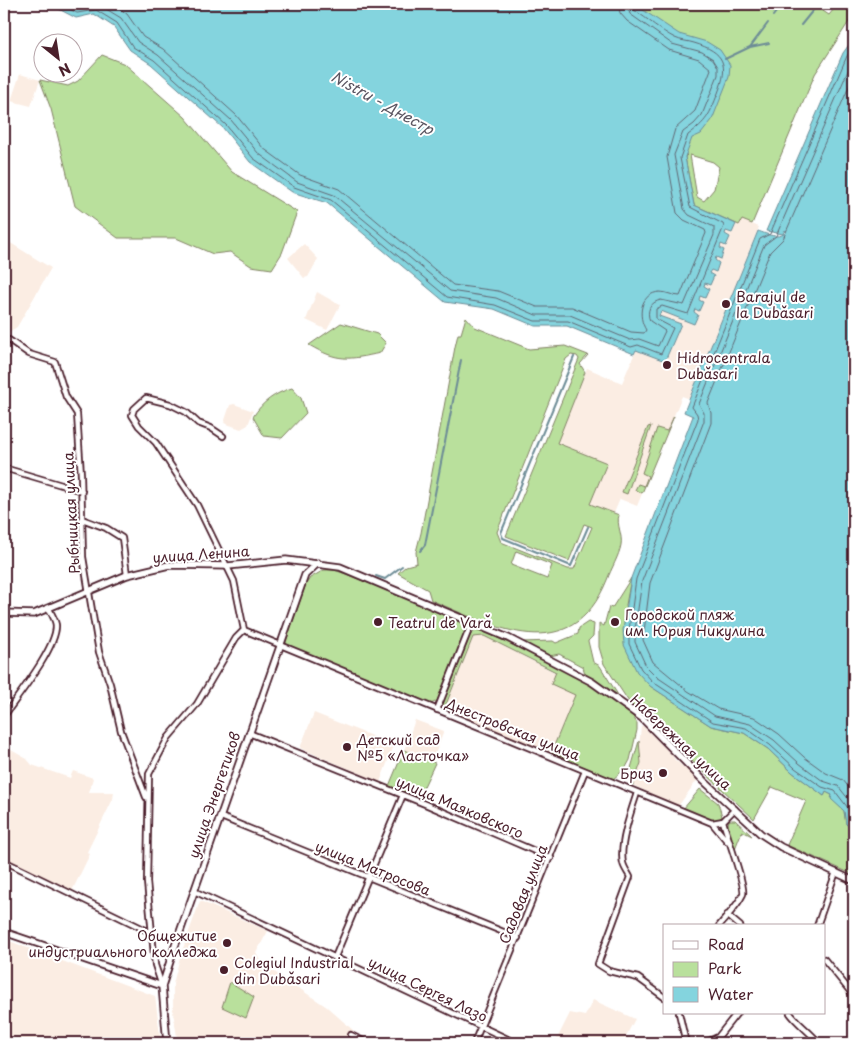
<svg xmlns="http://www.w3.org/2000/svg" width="858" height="1047" viewBox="0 0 858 1047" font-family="'Playpen Sans',sans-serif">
<rect width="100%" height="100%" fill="#fff"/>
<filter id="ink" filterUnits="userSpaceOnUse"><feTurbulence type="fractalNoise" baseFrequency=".02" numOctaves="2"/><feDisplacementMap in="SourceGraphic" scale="10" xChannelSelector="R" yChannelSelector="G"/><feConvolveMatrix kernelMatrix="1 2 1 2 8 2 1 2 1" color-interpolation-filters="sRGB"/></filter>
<g filter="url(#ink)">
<path fill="#fbede3" d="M20 74 40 80 31 106 11 101Z
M742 220 759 227 690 399 682 396 637 506 620 499 614 513 590 504 607 463 557 443 587 368 622 383 636 350 661 310 694 323 698 315 693 312 700 296 708 289 704 286 705 283 714 276 709 273 719 263 714 260 724 250 720 248 721 244 730 237 725 234 726 231 732 233 736 224 739 225Z
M4 239 51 268 17 327 4 335Z
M304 244 318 259 308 277 304 278 288 258Z
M317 292 340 305 327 330 306 320Z
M234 404 253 411 248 425 241 429 224 423 230 405Z
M484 636 556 673 575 695 551 753 446 710 445 707 473 637Z
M314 713 394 745 380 782 300 748Z
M415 720 444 731 432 762 404 750Z
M641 726H643L672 755 675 760 698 779 679 805H673L633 785 641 763 639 747Z
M4 746 27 759 32 765 70 778 73 771 93 778 89 792H114L113 799 87 852 90 854 72 891 4 859Z
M200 901 268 931 256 953 261 963 327 1007 354 1031 348 1038 354 1043H178L173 1012V984L180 957Z
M4 939 155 996 161 1043H4Z
M593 1000 635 1019 626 1036 637 1043H555L570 1013 585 1016Z"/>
<path fill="#b9e09c" stroke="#828064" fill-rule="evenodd" d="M289 4H828L823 11 829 15 838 4H854V14L815 74 752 224 742 220 739 225 694 205 685 157 687 155ZM690 155 713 162 719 167 714 189 704 201 697 197Z
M102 55 125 64 185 117 232 172 297 212 282 253 272 269 251 266 230 252 213 254 176 238H118L75 206 51 109 40 80 68 86 78 81Z
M466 317 475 327 529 349 565 346 588 355 580 364 585 372 557 443 607 463 590 504 619 515C616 525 623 535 621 545 619 556 611 569 607 580 571 669 494 627 431 600L428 590 398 573 406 566 417 563 416 552 421 533 455 347 458 334H461ZM571 355 577 356 579 359 506 536 569 561 584 524 592 527 574 569H568L501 542 497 532 566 359ZM516 551 552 565 547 579 511 565Z
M341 323 377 334 386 343 380 353C349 360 338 362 309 345Z
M292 388 301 398 306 413 282 438 264 436 253 417C262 402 275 393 292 388Z
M674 416 642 493 635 490 638 484 644 486 648 476 642 473 657 428 667 431Z
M651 426 627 494 622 492 648 427Z
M324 570H334L346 574 462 621 466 630 437 701 431 704 287 646 286 642 306 584 310 578Z
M631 578 626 605 650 686 711 726 744 733 768 749 792 772 824 796 826 792 832 795V799L844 811 846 824 854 830V875L787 845 806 801 772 787 754 819 629 702 604 664 599 647V623L604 626 609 607 612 608Z
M588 622 594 624 593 636 588 641 593 662 600 666 618 695 585 674 583 667 559 654 550 656 521 642 553 641 556 643 578 634 579 628Z
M479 629 589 682 632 715 637 723V730L630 760 625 769 613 779 551 753 575 695 551 684 556 672 484 636 473 637 445 707 442 704 471 634Z
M639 741 641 763 633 785 631 784 629 775Z
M404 750 435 763 419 797 389 786Z
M700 789 718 803 722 816 718 821 704 818 683 809Z
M729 820H735L752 836 742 831 734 851 727 829Z
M230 982 254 997 246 1018 222 1007Z"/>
<path fill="#84d4de" stroke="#6d8c96" d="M49 4H634L679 34 707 42 720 50 730 65 729 77 712 120 701 134 692 138 685 157 694 205 736 224 732 233 726 231 725 234 730 237 726 246 721 244 720 248 724 250 721 259 716 257 715 260 719 263 716 272 711 270 709 273 714 276 710 285 705 283 704 286 709 289 705 298 700 296 699 300 703 302 699 311 695 309 694 312 698 315 694 324 661 311 659 316 681 324 665 361 636 350 634 354 567 326H535L494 309 445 302 327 203 292 192 250 162 223 128 151 64 130 50 114 27 94 14 76 18Z
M854 38V830L846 824 844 811 831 799 832 795 826 792 824 796 792 772 768 749 744 733 711 726 650 686 637 672 624 645 623 630 631 578 693 416 684 412 758 231C767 234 779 240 786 232L785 230 783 234 766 231 843 53Z"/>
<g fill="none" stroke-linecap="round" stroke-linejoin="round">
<path stroke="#616773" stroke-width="1" d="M60 4 77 13 96 10 117 23 133 47 154 60 226 125 253 158 294 187 331 200 447 297 495 305 535 321H568L631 347 638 345 661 354 673 328 656 319V309L662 306 688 314 724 226 723 224 690 207 680 158 688 135C707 121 709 116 718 93 729 65 725 52 694 43 688 41 681 41 675 38 661 31 648 19 634 10L632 4
M98 4 121 18 138 42 158 55 231 120 258 153 297 182 334 195 450 291 496 298 536 315H570L630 340 639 339 658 346 665 331 650 321C646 311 650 302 661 300L684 305 714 235V227L689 215 684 209 674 155 683 132 694 124 702 115 718 75V67L713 59 702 52 672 44 630 14 626 4
M113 4 127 14 143 37 163 49 236 115 263 148 300 175 339 189 453 285 498 291 537 307H572L631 332 644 333 646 330C637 316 640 293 660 292 667 292 673 296 680 296L706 233 705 230 684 220 677 213 667 157 675 129 695 111 711 69 699 59 669 50 627 21 620 13 618 4
M854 46 847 56 770 234 760 239 692 407 697 414 698 419 636 579 629 630V644L641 669 653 682 713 722 746 728 770 745 795 768 822 787 835 791 848 808 849 817 854 824
M854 57 776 236 764 245 699 404 704 413V421L642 581 635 630V642L646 666 657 677 715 716 750 724 774 740 799 763 823 781 838 786 854 806
M854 75 783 239 770 252 708 403 711 413V423L650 583 643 640 653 662 688 691 718 709 754 717 779 734 804 757 826 773 843 780 854 794"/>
<path stroke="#6d8c96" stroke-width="2" d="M773 16 782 4
M801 25 818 4
M750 47 769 43
M725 59 750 47 768 23
M574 357 501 533 503 538 571 566 588 527
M420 551 425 545 461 360
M376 576 385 579 402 566"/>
<defs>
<path id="minor" d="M4 341 9 340 29 354 55 362 66 397 77 414 81 475 83 557 99 652 110 684 121 731 146 797
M4 468 82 491
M82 519 106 528 122 538 127 575
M244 630 712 823 723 821 735 809
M437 710 472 622
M4 716C17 697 56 649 56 626 56 620 51 614 49 608
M249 733 425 804 551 858
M637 793C631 811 619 845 623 863 624 868 628 873 630 877L598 964 609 971 638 978 664 997
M221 817 518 938
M712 823 727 841
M4 861 152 933
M194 891 516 1043
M727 915 740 926
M719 926C727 916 738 905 743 894 746 887 726 833 723 821
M817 926 836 872
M335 957 403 795
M824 959 854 996
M162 986 155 965 147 882 149 774 168 738 197 704 236 638 244 630 234 581 197 505 156 443 139 426 132 415 134 409 146 398 170 404 186 412 198 423 211 428 223 436
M679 1013 686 1043
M790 1013C796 1022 811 1033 819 1043
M351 1035 367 1043
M474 1043 585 771
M705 1043 718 1037 737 1013"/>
<path id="tertiary" d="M4 613 34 614 127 575 169 565 228 566 286 560 340 567 508 638 592 682 642 718 704 781 761 834 781 847 854 881
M4 932 162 986
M167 1043 162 986 174 949 305 575 318 563"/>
</defs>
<use href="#minor" stroke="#4a1f2b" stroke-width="8"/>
<use href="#tertiary" stroke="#4a1f2b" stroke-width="9"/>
<use href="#minor" stroke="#fff" stroke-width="4.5"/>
<use href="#tertiary" stroke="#fff" stroke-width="5.5"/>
</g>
</g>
<g fill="#4a1f2b" stroke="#fff" stroke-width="2">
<circle cx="726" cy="304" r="5"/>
<circle cx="667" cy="365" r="5"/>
<circle cx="378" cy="622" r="5"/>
<circle cx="615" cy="622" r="5"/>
<circle cx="347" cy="747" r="5"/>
<circle cx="663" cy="773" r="5"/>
<circle cx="227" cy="943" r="5"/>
<circle cx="224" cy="970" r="5"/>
</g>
<g text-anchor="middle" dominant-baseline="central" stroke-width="4" stroke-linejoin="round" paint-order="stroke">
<g font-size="14" fill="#4a1f2b" stroke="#fff" text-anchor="start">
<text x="736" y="296">Barajul de<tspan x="736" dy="16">la Dubăsari</tspan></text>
<text x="677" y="357">Hidrocentrala<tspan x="677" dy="16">Dubăsari</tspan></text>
<text x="625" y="614">Городской пляж<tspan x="625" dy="16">им. Юрия Никулина</tspan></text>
<text x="388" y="622">Teatrul de Vară</text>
<text x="357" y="739">Детский сад<tspan x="357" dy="16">№5 «Ласточка»</tspan></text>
<text x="653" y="773" text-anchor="end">Бриз</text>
<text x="217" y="935" text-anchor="end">Общежитие<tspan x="217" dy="16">индустриального колледжа</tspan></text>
<text x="234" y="962">Colegiul Industrial<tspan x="234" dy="16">din Dubăsari</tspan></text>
</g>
<g font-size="14" fill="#4a1f2b" stroke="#fff">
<text transform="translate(71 513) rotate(-93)">Рыбницкая улица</text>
<text transform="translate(201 554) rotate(-4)">улица Ленина</text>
<text transform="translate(513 729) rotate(22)">Днестровская улица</text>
<text transform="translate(681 742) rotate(43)">Набережная улица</text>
<text transform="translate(214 795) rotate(-71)">улица Энергетиков</text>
<text transform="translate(460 807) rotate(23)">улица Маяковского</text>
<text transform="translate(373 868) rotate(22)">улица Матросова</text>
<text transform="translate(523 894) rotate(-68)">Садовая улица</text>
<text transform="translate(428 989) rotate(26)">улица Сергея Лазо</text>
</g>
<g font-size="15" font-style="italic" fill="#5b5561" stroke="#fff">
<text transform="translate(383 102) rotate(29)">Nistru - Днестр</text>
</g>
</g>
<rect width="858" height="1047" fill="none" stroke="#fff" stroke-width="20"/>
<rect x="10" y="10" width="838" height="1027" fill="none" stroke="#4a1f2b" stroke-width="2" filter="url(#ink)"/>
<rect x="663" y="924" width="162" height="90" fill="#ffffff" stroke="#b7a5aa"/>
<rect x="673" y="941" width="25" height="8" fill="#ffffff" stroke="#b7a5aa"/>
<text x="708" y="950" font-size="15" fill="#4a1f2b">Road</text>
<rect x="673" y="962" width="25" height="15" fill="#b9e09c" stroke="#b7a5aa"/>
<text x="708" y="974" font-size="15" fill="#4a1f2b">Park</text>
<rect x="673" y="987" width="25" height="15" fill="#84d4de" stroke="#b7a5aa"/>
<text x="708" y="1000" font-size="15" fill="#4a1f2b">Water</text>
<g transform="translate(58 58) rotate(150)"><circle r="24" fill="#ffffff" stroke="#b7a5aa"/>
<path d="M0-4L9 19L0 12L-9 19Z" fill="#4a1f2b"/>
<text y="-8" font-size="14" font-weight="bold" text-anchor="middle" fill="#4a1f2b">N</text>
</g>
</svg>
